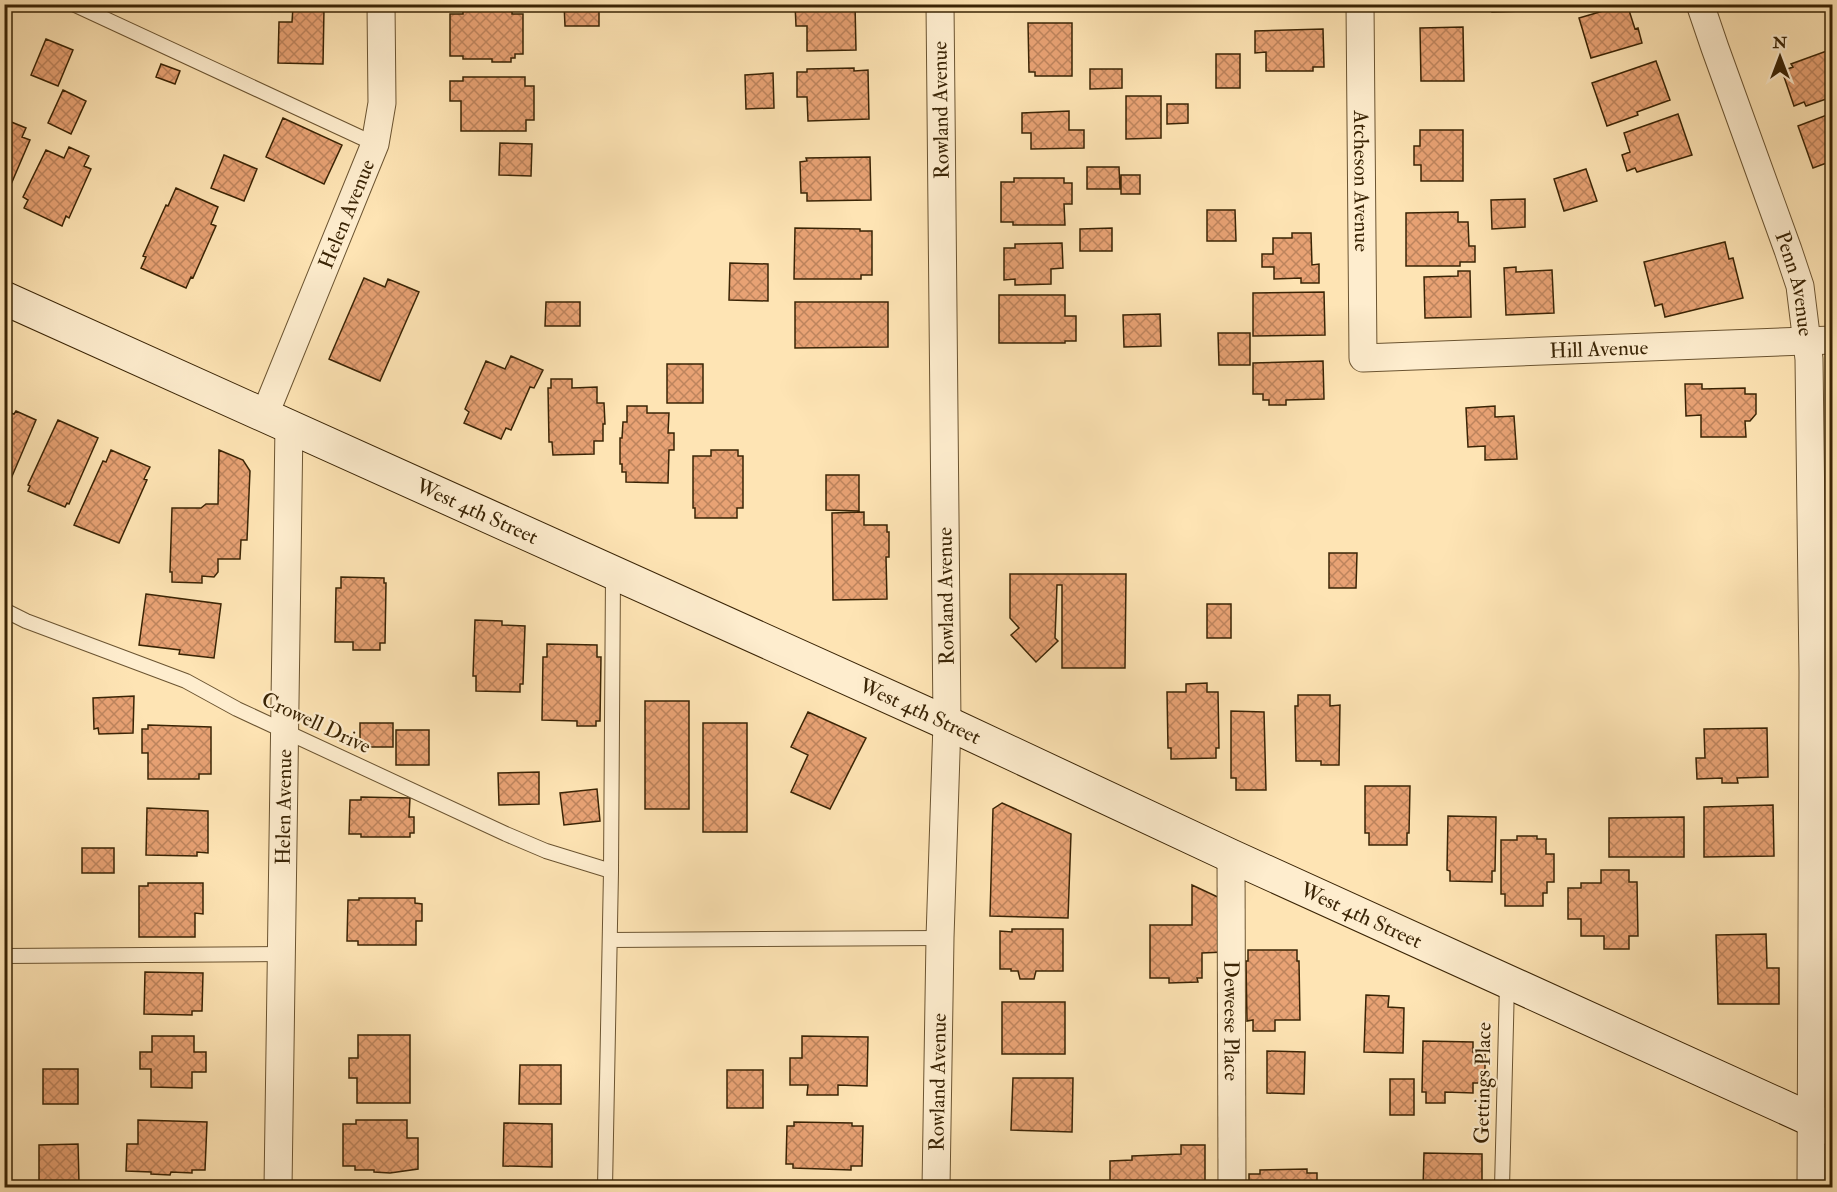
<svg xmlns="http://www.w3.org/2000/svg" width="1837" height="1192" viewBox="0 0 1837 1192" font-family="'IM FELL Double Pica',serif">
<defs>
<pattern id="building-cross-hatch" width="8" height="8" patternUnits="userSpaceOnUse" patternTransform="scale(1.5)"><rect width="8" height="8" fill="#e8a274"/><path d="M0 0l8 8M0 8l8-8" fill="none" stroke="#bd845d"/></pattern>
</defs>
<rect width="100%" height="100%" fill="#fee4b4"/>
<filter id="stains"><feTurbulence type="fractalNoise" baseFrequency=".00333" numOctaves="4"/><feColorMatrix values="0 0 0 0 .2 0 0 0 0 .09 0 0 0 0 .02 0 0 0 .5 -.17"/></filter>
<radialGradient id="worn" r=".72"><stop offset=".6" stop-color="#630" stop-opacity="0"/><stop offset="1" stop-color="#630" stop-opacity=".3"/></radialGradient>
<path fill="url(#building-cross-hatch)" stroke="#3a2405" stroke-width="1.5" d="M564 4H599V26H565Z
M753 4H786V9H753Z
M795 4H855L856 50 807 51V26H796Z
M1018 4H1100V7L1030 9V6L1018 7Z
M1177 4H1212V10H1177Z
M1492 4H1523V11L1492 12Z
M1627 4 1635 29 1638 28 1642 43 1591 58 1579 18Z
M293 7 324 9 323 64 278 63 279 22H292Z
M463 10H512V14H523V54H515V58H511V62H492V59H463V56H450V14H463Z
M1028 23H1072V76H1035V72H1029Z
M1463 27 1464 81H1421L1420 28Z
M1323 29 1324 67H1313V71H1266V52L1255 53V31Z
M46 39 73 50 58 86 31 75Z
M1832 49V97L1806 106 1804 102 1794 106 1782 71 1793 67 1791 64Z
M1216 54H1240V88H1216Z
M1656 61 1670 100 1637 112 1638 115 1607 126 1592 83Z
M161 64 180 71 175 84 156 77Z
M854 68V71L868 70 869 119 808 121 807 97H797V72H807V69Z
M1090 69H1122V88L1090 89Z
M773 73 774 108 746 109 745 75Z
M463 77H525V86H534V120H526V131H461V101H450V81H463Z
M63 90 86 101 71 134 48 123Z
M1126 96H1161V138L1126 139Z
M1167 104H1188V123L1167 124Z
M1069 111V130H1084V148L1031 149V133H1022V113Z
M1832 113V161L1813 168 1798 126Z
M1678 114 1692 155 1637 172 1635 168 1627 171 1622 155 1630 152 1624 133Z
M283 118 342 145 324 184 266 157Z
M4 119 26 128 22 137 30 140 9 189 4 187Z
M1420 130H1463V181H1421V165H1414V146H1420Z
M500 143 532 144 531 176 499 175Z
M69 147 89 156 84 166 91 169 69 218 66 216 62 226 24 208 28 200 23 197 46 150 64 158Z
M224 155 257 169 244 201 211 188Z
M870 157 871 200 807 201V193H801L800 162 807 161 806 158Z
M1087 167H1119L1120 189H1087Z
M1586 169 1597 201 1564 211 1554 179Z
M1121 175H1140V194H1121Z
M1014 178H1064V183H1072V204H1064L1065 225H1013V222H1001V182H1014Z
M176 188 218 207 211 224 216 226 193 278 191 277 186 288 141 268 146 257 143 256 166 205 168 206Z
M1525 199V227L1492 229 1491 200Z
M1207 210H1235L1236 241H1207Z
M1458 212V222H1468L1469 246H1475V262H1460V266H1406V213Z
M795 228 860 229V231H872V275H861V279H794Z
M1112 228V251H1080V229Z
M1292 233H1311L1312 265 1319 264V283H1301V278L1274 279V267H1262V254H1273V238H1292Z
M1725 242 1729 259 1733 258 1743 298 1665 317 1662 304 1655 306 1644 262Z
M1062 243 1063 268 1051 269V284L1015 285V279L1004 280V248H1015V244Z
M730 263 768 264V301L729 300Z
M1516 267V272L1552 270 1554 313 1506 315 1504 268Z
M1458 271H1470L1471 317 1425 318 1424 277 1458 276Z
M364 278 385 287 388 279 419 292 380 381 329 359Z
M1324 292 1325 335 1253 336V293Z
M999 295H1065V316H1076V341H1065V343H999Z
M546 302H580V326H545Z
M795 302H888V347L795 348Z
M1160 314 1161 346 1124 347 1123 315Z
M1218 333H1250V365H1219Z
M511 356 543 370 534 388 530 387 511 430 506 428 501 439 464 423 469 412 465 409 486 361 505 369Z
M1323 361 1324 399 1286 400V405H1269V400H1263V394H1253V363Z
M667 364H703V403H667Z
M551 379H572V388L597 387V403H604L605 424H603V441H594V454L553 455 552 442H549L548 388H551Z
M1685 384H1702V389L1745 388V394H1756V414L1750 421H1745L1746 437H1701V415L1686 416Z
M627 406H647V413H669L668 433H674V450H669L668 483 626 482V472H622V464H620V438H622L623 422H627Z
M1495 406V417L1514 416 1517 459 1485 460V446L1468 447 1466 408Z
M4 411 14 414 16 411 36 420 10 481 4 478Z
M58 420 98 438 69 504 67 503 65 507 28 491 30 486 28 485Z
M111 450 150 467 144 479 147 480 119 543 74 525 103 461 106 462Z
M219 450 243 460 250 471 247 540H241L240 559H218V572L214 577 202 576V583L172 582V572H170L172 508H201L206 504H218Z
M711 450H738V456H743V508H737V518H695V508H693V456H711Z
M826 475H859V511L826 510Z
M864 512V525H887V532H889V557H886L887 599 833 600 832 513Z
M1329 553H1357L1356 588H1329Z
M1010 574H1126L1125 668H1062V585H1057L1055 638 1058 641 1036 662 1011 635 1019 628 1010 618Z
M341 577 384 578V583H386L385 643H380V650H353V642H335L336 588H341Z
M146 594 221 604 214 658 179 654 180 650 139 645Z
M1207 604H1231V638H1207Z
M475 620 502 621V625L525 626 523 684H520V692L476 691V676H473Z
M547 644 597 645V657H601L600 721H596V726H577V721L542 720 543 657H547Z
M1207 683V692H1218L1219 748H1216V758L1171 759V748H1168L1167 692H1186V684Z
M1298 695H1330V706L1340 705 1339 765H1321V761H1296L1295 706H1298Z
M134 696 133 733 99 734 98 728 94 729 93 698Z
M645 701H689V809H645Z
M1231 711 1264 712 1266 790H1236V778H1231Z
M808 712 866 738 830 809 791 792 808 755 791 747Z
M360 723H393V747H360Z
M703 723H747V832H703Z
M148 725 211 727V774H199V779H148V753H142V729H148Z
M1767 728 1768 777 1737 778 1738 783H1722V778L1697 779 1696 758H1705L1704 729Z
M396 730H429V765H396Z
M539 772V804L499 805 498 773Z
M1365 786H1410L1409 833H1407V845H1369V833H1365Z
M597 789 600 821 564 825 560 793Z
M361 797 410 798 409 817H414V833H410V837H361V834H349L350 800H361Z
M1002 803 1071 834 1068 918 990 916 993 809Z
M1773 805 1774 856 1704 857V807Z
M147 808 208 811V853L197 852V856L146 855Z
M1448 816 1496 817 1495 871H1492V882L1450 881V871L1447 870Z
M1684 817V857H1609V818Z
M1517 836H1537V839H1546V854H1554V882H1547V893H1543V906H1505V894H1501V840H1517Z
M82 848H114V873H82Z
M1601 870H1629V882H1637L1638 936H1629V949H1604V936H1581V919H1568V888H1581V883H1601Z
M148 883H203V914L195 913V937H139V886H148Z
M1192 885 1222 899 1224 952 1202 953V978H1197L1198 982 1169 983V978H1150V925H1192Z
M359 898H415V903L422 904V921H416V945H358V941H347L348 900H359Z
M1012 929H1063V971H1036L1034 979H1020L1018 971H1011V969H1000V931L1012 932Z
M1766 934 1767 968H1779V1004H1718L1716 935Z
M1248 950H1297V961H1299L1300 1020H1275V1031H1253V1020L1247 1021 1246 961H1248Z
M145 972 203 973 202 1011H192V1015L144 1014Z
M1366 995 1389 996 1388 1007 1404 1008 1403 1053 1364 1052Z
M1002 1002H1065V1054H1002Z
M358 1035H410V1103H357V1078H349V1058H358Z
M152 1036H194V1052H206V1072H192V1088L151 1087V1069H140V1052H152Z
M802 1036 868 1037 867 1086 838 1085V1095H807L808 1085H790V1058H802Z
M1423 1041 1473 1042V1052H1485V1083H1473V1093L1445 1092V1103H1426V1092H1422Z
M1267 1051 1305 1052 1304 1094 1267 1093Z
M520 1065H561V1104H519Z
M43 1069H78V1104H43Z
M727 1070H763V1108H727Z
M1013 1078H1073L1072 1132 1011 1130Z
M1390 1079H1414V1115H1390Z
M138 1120 207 1122 205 1170H192V1173L171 1172 170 1175 151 1174V1172L126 1171 127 1144H138Z
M356 1120H407V1138H418V1169L390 1173 374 1172V1170H355V1166H343V1124H356Z
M794 1122 852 1123V1126H863L862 1166H851V1170L793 1168V1164H786L787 1126H794Z
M504 1123 552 1124V1167L503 1166Z
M78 1144 79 1183 39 1184V1145Z
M1181 1145H1205V1188H1110V1161L1132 1160V1156L1181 1154Z
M1424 1153 1482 1154V1188H1423Z
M1307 1169V1173H1317V1188H1249V1174H1260V1170Z"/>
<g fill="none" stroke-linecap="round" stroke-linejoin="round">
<defs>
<path id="lane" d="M73 4 375 144
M4 610 26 621 186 681 237 709 506 834 546 851 611 871
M1812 896 1832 900
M610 940 940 938
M4 956 281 954
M605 1188 611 871 613 575
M1502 1188 1507 983"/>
<g id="street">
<path id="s1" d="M1360 4 1363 358 1832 340"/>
<path id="s2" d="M1700 4 1715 48 1788 250 1800 286 1809 359 1813 672 1811 1188"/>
<path id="s3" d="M265 414 375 144 382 103 381 4"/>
<path id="s4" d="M1231 856 1232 1188"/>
<path id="s5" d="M278 1188 289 425"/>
<path id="s6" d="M936 1188 940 938 947 723 940 4"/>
</g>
<g id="secondary">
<path id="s7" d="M4 298 947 723 1231 856 1832 1129"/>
</g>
</defs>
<use href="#lane" stroke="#6b5431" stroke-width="16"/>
<use href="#street" stroke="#6b5431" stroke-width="29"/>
<use href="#secondary" stroke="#3a2405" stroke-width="35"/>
<use href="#lane" stroke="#feedce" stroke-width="14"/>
<use href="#street" stroke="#feedce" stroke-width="27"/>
<use href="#secondary" stroke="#feedce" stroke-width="33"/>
</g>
<g text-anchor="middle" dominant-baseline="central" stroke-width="4.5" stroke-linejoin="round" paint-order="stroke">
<g font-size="21" fill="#3a2405" stroke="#feedce">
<text transform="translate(941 110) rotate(-91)">Rowland Avenue</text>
<text stroke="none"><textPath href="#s1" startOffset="177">Atcheson Avenue</textPath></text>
<text stroke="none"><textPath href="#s3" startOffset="216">Helen Avenue</textPath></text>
<text stroke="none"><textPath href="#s2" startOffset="296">Penn Avenue</textPath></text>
<text stroke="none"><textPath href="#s1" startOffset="590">Hill Avenue</textPath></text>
<text stroke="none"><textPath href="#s7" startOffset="519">West 4th Street</textPath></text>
<text transform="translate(946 596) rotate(-91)">Rowland Avenue</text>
<text stroke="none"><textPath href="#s7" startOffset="1005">West 4th Street</textPath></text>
<text transform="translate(316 723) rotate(25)">Crowell Drive</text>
<text stroke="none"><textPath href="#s5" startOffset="381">Helen Avenue</textPath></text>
<text stroke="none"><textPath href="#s7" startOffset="1491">West 4th Street</textPath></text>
<text stroke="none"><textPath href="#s4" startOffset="165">Deweese Place</textPath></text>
<text stroke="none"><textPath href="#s6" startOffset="106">Rowland Avenue</textPath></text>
<text transform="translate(1483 1083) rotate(-89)">Gettings Place</text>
</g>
</g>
<rect width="1837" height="1192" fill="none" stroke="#fee4b4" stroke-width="24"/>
<rect x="6" y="6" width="1825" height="1180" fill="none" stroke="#3a2405" stroke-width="3"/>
<rect x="12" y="12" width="1813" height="1168" fill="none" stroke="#3a2405" stroke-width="1.5"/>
<g transform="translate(1780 57)" stroke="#feedce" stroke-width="4.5" paint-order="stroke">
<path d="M0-4.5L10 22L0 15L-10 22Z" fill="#3a2405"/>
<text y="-9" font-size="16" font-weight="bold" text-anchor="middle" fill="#3a2405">N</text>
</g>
<rect width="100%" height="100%" filter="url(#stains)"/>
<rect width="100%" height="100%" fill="url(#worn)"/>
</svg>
